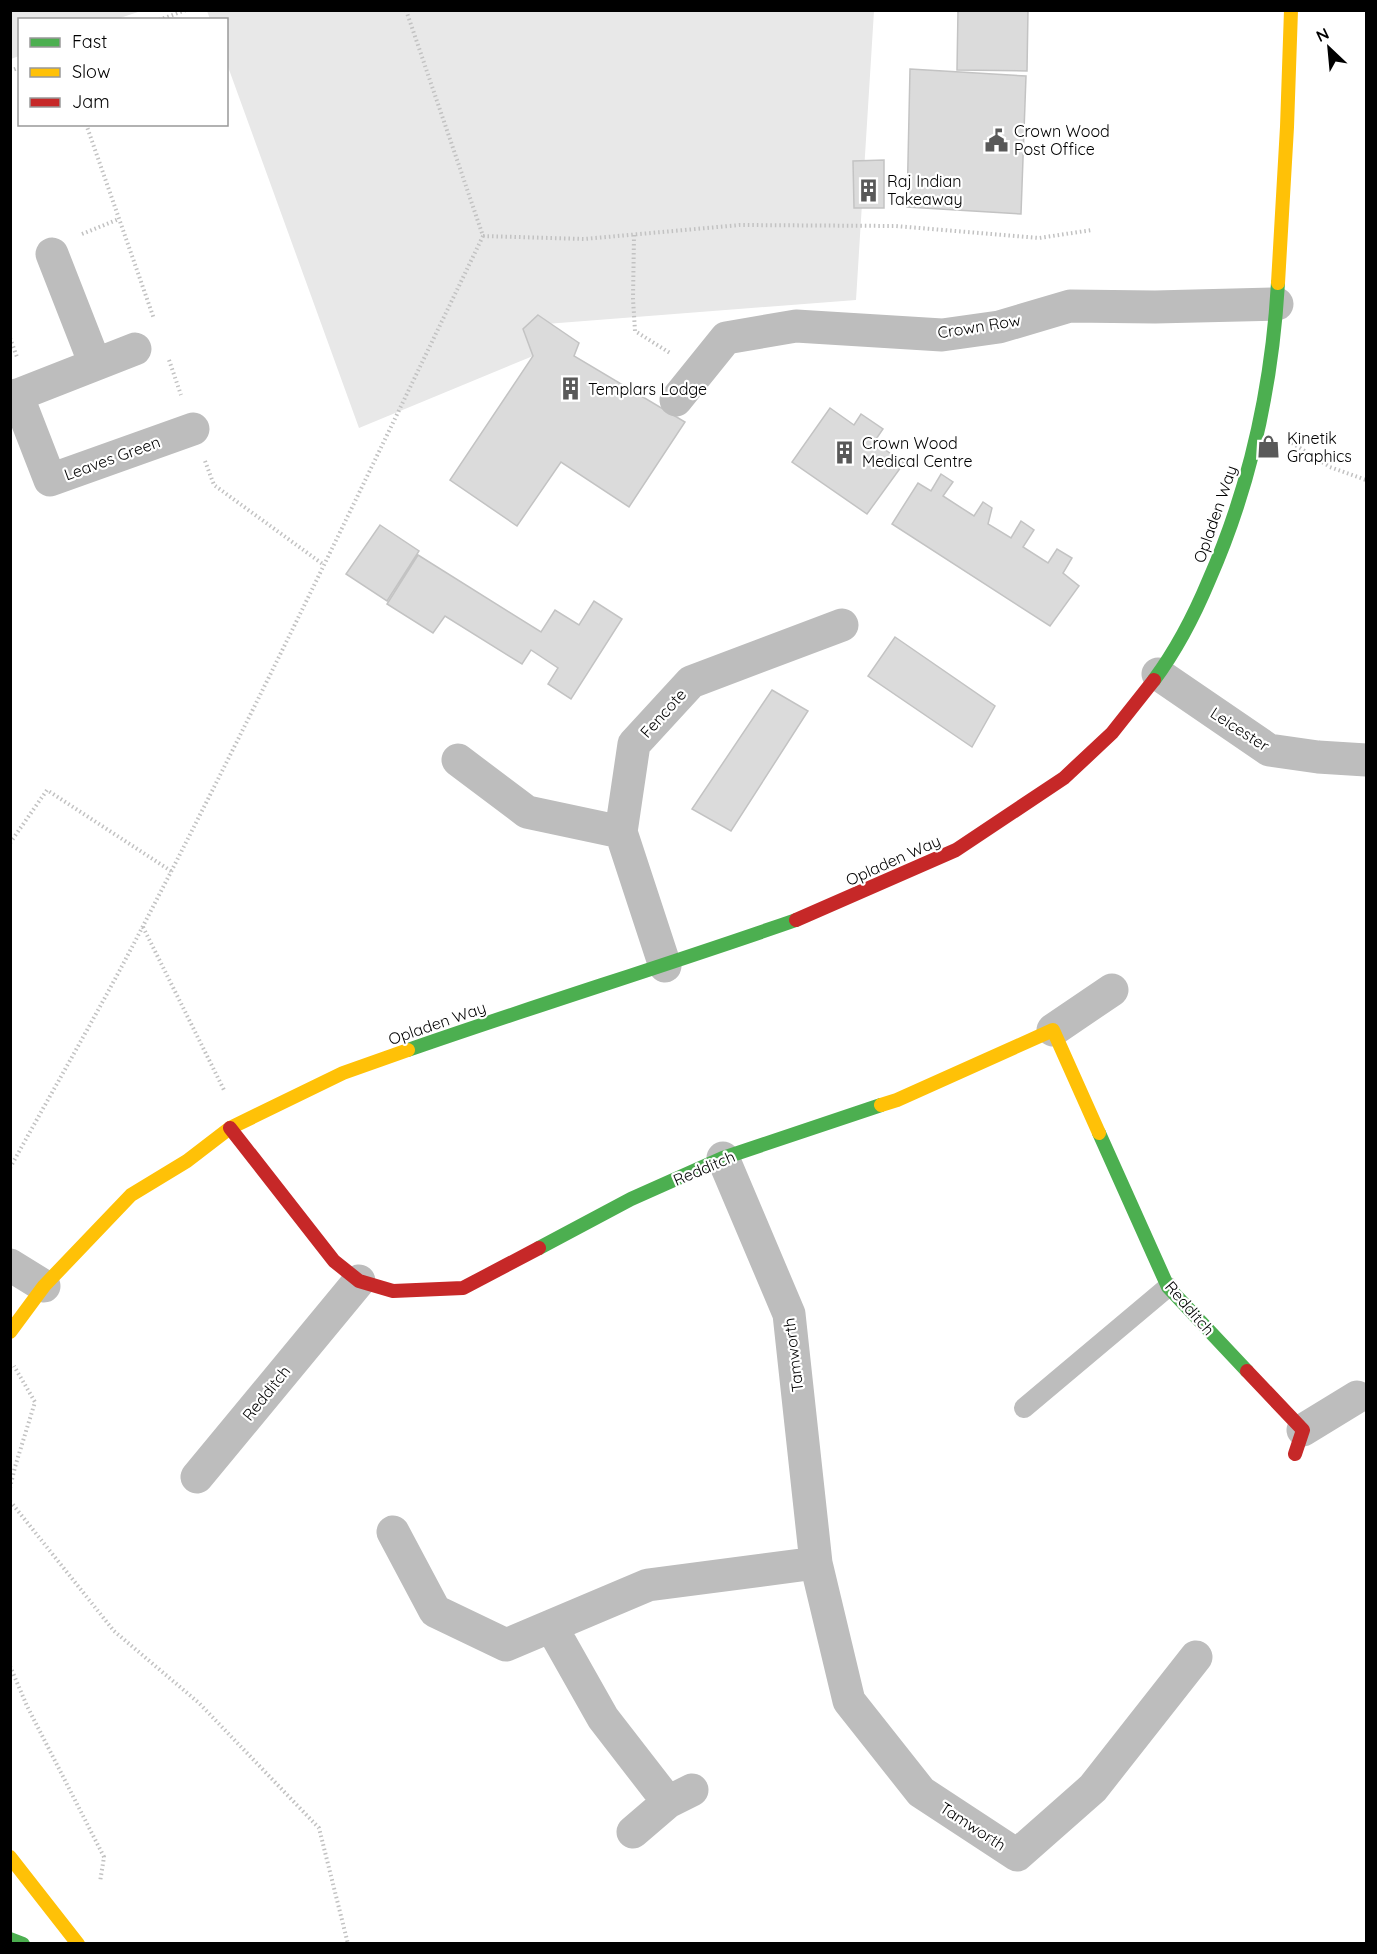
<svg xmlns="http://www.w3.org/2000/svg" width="1377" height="1954" viewBox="0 0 1377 1954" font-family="Quicksand,sans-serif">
<rect width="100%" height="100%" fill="#fff"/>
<path fill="#e8e8e8" d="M11 10H141V11L117 19 20 20 19 56 11 59Z
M207 11H874L856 300 546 324 533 356 359 428 227 64 226 20 210 19Z"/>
<path fill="#dbdbdb" stroke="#c3c3c3" stroke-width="1.5" d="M958 10H1028L1027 71 957 70Z
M910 69 1026 76 1021 214 907 207Z
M884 160V208H854L853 161Z
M538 315 579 343 574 356 685 422 629 507 561 462 517 526 450 480 533 356 523 329Z
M830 408 854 425 861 414 883 429 874 442 904 463 867 514 792 462Z
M941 474 953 482 943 496 974 516 983 502 992 508 988 524 1011 538 1021 521 1034 530 1023 547 1048 563 1057 549 1072 558 1063 573 1079 586 1050 626 892 524 918 483 931 491Z
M380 525 419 551 387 601 346 574Z
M418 555 541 632 555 610 579 625 594 601 622 619 571 699 548 684 558 668 531 650 522 664 445 616 433 633 387 604Z
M895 637 995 706 972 747 868 676Z
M772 690 808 711 731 831 692 809Z"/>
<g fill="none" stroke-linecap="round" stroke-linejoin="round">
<path stroke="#c2c2c2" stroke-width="4" stroke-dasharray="1.5 3" stroke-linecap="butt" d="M159 20 186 10
M10 71 20 67
M86 124 154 319
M82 234 119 219
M634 235 633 299 635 331 670 353
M483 236 584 239 740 225 896 226 1039 238 1092 230
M10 338 17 357
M169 360 181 395
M1292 443 1330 467 1366 480
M205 461 214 485 324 565
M10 843 47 790 171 871
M143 927 225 1092
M10 1168C55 1086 102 1006 144 924 262 697 372 466 483 236L406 10
M10 1488 15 1467 35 1402 14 1366
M10 1501 114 1631 199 1703 319 1828 348 1944
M10 1666 27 1706 104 1857 100 1882"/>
<path stroke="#bdbdbd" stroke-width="20" d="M1024 1408 1168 1287"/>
<path stroke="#bdbdbd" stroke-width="33" d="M52 254 95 364
M17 395 50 480 193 429
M10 398 135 349
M676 400 726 338 796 326 942 335 999 327 1070 306 1155 307 1277 304
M1158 674 1269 750 1318 757 1366 760
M458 760 527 812 621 832
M665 966 621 832 634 744 691 682 842 625
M1053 1030 1112 990
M723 1158 789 1314 816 1563 849 1701 921 1792 1017 1855 1093 1788 1196 1657
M10 1265 44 1286
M1303 1430 1357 1397
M197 1477 359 1281
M393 1532 435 1611 506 1645 551 1626
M692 1790 668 1802 603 1718 551 1626 648 1585 816 1563
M633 1832 668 1802"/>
<path stroke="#4caf50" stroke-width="14" d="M1154 680C1177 649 1194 616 1209 580 1250 487 1272 385 1278 283
M408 1050C537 1005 667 965 796 920
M1099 1133 1168 1287 1247 1371
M539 1248 631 1199 723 1158 881 1105
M10 1939 23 1944"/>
<path stroke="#ffc107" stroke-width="14" d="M1278 283 1287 127 1291 10
M881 1105 897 1100 1053 1030 1099 1133
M10 1332 44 1286 131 1195 187 1161 230 1128 343 1073 408 1050
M10 1857 78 1944"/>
<path stroke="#c62828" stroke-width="14" d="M796 920 956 850 1064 778 1112 733 1154 680
M230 1128 334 1261 359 1281 393 1291 463 1288 539 1248
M1247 1371 1303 1430 1295 1454"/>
</g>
<defs>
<symbol id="civic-bare" viewBox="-9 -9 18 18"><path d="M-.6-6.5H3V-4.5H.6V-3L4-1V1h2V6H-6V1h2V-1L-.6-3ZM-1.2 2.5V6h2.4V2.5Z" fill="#595959" stroke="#fff" stroke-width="2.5" paint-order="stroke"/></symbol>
<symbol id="building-bare" viewBox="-9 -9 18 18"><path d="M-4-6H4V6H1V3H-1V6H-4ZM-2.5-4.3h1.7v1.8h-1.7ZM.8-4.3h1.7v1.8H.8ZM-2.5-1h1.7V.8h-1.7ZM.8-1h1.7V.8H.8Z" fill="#595959" stroke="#fff" stroke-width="2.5" paint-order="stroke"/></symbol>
<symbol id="shop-bare" viewBox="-9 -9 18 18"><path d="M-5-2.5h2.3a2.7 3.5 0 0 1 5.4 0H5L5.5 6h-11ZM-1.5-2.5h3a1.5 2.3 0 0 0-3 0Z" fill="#595959" stroke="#fff" stroke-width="2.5" paint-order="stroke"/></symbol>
</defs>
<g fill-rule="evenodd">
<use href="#civic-bare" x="980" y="124" width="33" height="33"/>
<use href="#building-bare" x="852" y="174" width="33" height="33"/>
<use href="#building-bare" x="554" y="372" width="33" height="33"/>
<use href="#shop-bare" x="1252" y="430" width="33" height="33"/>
<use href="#building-bare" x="828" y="436" width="33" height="33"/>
</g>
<g text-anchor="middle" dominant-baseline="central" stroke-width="4.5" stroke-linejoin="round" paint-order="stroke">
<g font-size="16" fill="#000" stroke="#fff" text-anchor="start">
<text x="1014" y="131">Crown Wood<tspan x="1014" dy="18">Post Office</tspan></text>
<text x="887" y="181">Raj Indian<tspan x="887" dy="18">Takeaway</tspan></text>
<text x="588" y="389">Templars Lodge</text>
<text x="1287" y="438">Kinetik<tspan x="1287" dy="18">Graphics</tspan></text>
<text x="862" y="443">Crown Wood<tspan x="862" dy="18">Medical Centre</tspan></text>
</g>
<g font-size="16" fill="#000" stroke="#fff">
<text transform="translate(979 326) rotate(-9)">Crown Row</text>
<text transform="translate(112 458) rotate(-20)">Leaves Green</text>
<text transform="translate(1215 514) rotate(-71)">Opladen Way</text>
<text transform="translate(663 713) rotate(-48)">Fencote</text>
<text transform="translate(1240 729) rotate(33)">Leicester</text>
<text transform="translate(893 860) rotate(-24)">Opladen Way</text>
<text transform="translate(437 1023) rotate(-19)">Opladen Way</text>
<text transform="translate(704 1168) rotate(-23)">Redditch</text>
<text transform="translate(1190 1308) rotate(49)">Redditch</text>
<text transform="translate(793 1355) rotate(-97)">Tamworth</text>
<text transform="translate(266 1393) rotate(-51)">Redditch</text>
<text transform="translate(973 1826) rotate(33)">Tamworth</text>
</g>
</g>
<rect width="1377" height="1954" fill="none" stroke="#000000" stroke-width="24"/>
<rect x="18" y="18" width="210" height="108" fill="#ffffff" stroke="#999999" stroke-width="1.5"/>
<rect x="30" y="38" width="30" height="9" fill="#4caf50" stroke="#999999" stroke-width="1.5"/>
<text x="72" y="48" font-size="18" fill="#000000">Fast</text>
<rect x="30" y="68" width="30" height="9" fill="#ffc107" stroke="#999999" stroke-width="1.5"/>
<text x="72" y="78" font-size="18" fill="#000000">Slow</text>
<rect x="30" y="98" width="30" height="9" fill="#c62828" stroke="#999999" stroke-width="1.5"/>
<text x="72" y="108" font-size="18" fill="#000000">Jam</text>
<g transform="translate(1329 48) rotate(334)" stroke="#ffffff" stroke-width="4.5" paint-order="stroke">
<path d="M0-4.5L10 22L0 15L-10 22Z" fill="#000000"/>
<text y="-9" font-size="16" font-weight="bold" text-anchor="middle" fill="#000000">N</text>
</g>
</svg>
